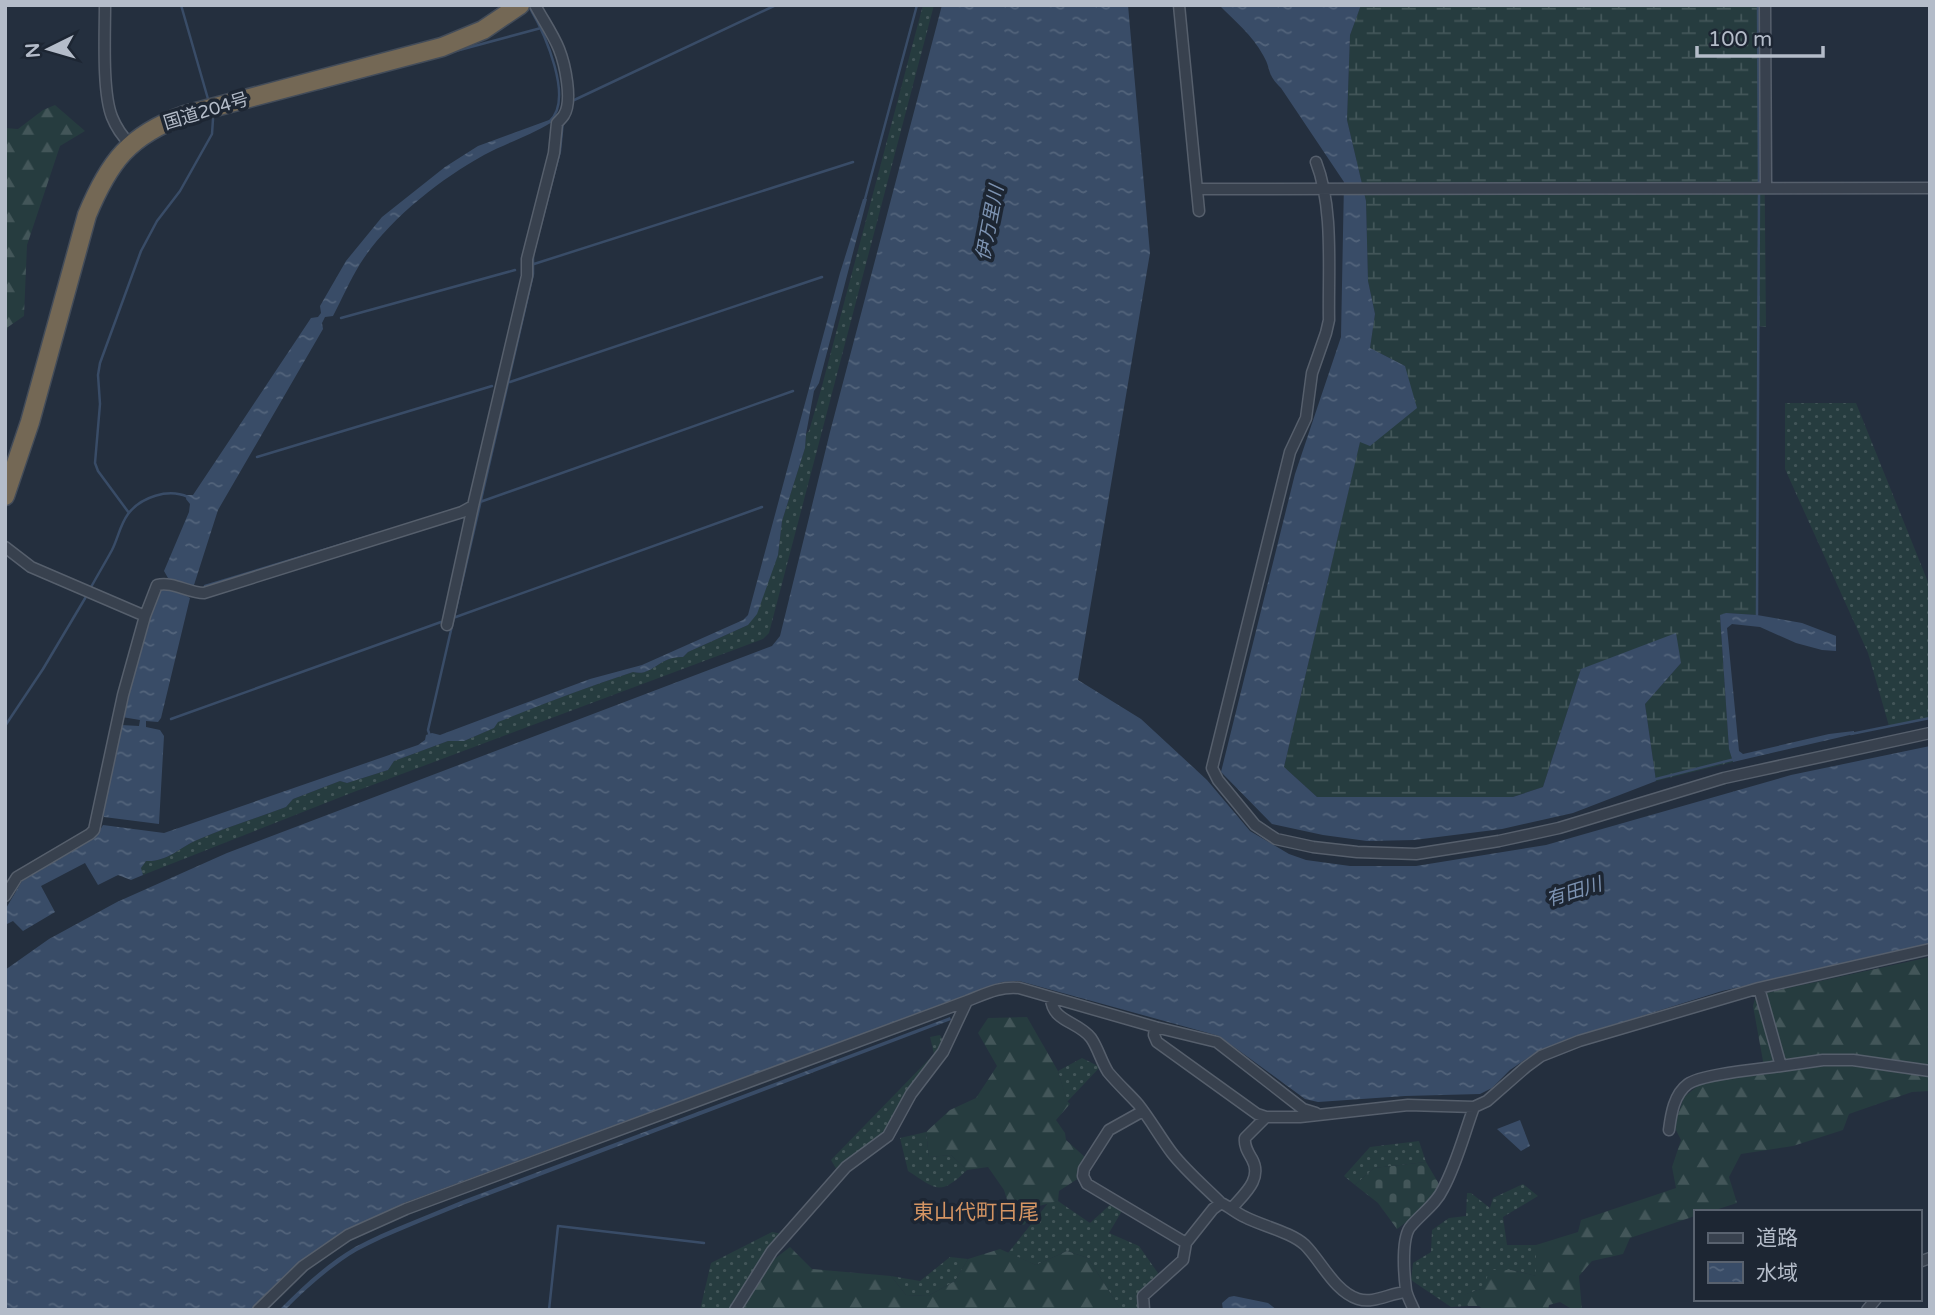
<svg xmlns="http://www.w3.org/2000/svg" width="1935" height="1315" viewBox="0 0 1935 1315" font-family="'Varela Round','Noto Sans JP',sans-serif">
<defs>
<pattern id="grass-dots" width="8" height="8" patternUnits="userSpaceOnUse" patternTransform="scale(1.75)"><rect width="8" height="8" fill="#263c3f"/><path d="M2 2h.1M6 6h.1" fill="none" stroke="#435659" stroke-width="1.8" stroke-linecap="round"/></pattern>
<pattern id="forest-firs" width="22" height="20" patternUnits="userSpaceOnUse" patternTransform="scale(1.75)"><rect width="22" height="20" fill="#263c3f"/><path d="M5 1l3.5 6h-7zM16 11l3.5 6h-7z" fill="#435659"/></pattern>
<pattern id="wetland-marsh" width="20" height="14" patternUnits="userSpaceOnUse" patternTransform="scale(1.75)"><rect width="20" height="14" fill="#263c3f"/><path d="M1 5h8M5 5V1M11 12h8M15 12V8" fill="none" stroke="#435659"/></pattern>
<pattern id="cemetery-stones" width="16" height="16" patternUnits="userSpaceOnUse" patternTransform="scale(1.75)"><rect width="16" height="16" fill="#263c3f"/><path d="M2 7V4a2 2 0 0 1 4 0v3zM10 15v-3a2 2 0 0 1 4 0v3z" fill="#435659"/></pattern>
<pattern id="water-ripples" width="26" height="14" patternUnits="userSpaceOnUse" patternTransform="scale(1.75)"><rect width="26" height="14" fill="#394c67"/><path d="M2 4q2-2 4 0t4 0M15 11q2-2 4 0t4 0" fill="none" stroke="#53647b"/></pattern>
</defs>
<rect width="100%" height="100%" fill="#242f3e"/>
<path fill="url(#grass-dots)" d="M923 5H934L769 633 763 639 351 793 143 875 140 868 146 861C167 862 179 848 197 840 226 827 257 818 286 807L293 799 340 781 347 783 388 770 394 761 448 741H464L494 728 497 722C542 704 587 687 633 672 653 677 658 656 683 657L688 652 748 625 778 555 782 521 805 448 806 434 809 431 822 386Z
M1785 403H1856L1930 587V718L1889 726 1868 653 1785 469Z
M940 1035 944 1043 882 1136 838 1172 831 1160 934 1054 930 1037Z
M1082 1058 1100 1067 1067 1102 1058 1071Z
M926 1132 929 1157 951 1155 967 1170C940 1196 937 1190 908 1171L900 1138Z
M1419 1141 1426 1162 1374 1168 1355 1185 1344 1176 1370 1147Z
M1523 1184 1538 1196 1503 1217 1507 1245H1536V1276L1511 1270 1484 1288 1464 1295 1468 1306 1451 1307 1411 1280 1413 1263 1431 1252 1432 1230 1449 1218 1466 1216 1467 1193H1471L1490 1208 1493 1198Z
M1058 1201 1090 1223 1112 1203 1123 1209 1109 1233 1139 1246 1160 1276 1140 1310H1121L1088 1258 1067 1251 1036 1265 1008 1253 1048 1203Z
M772 1232 783 1234 731 1310H700L711 1263Z
M950 1257 968 1259 955 1281 928 1296 906 1295 891 1276 920 1281Z"/>
<path fill="url(#forest-firs)" d="M55 105 85 131 60 146 27 245 24 316 8 327 5 339V128L18 129 43 110Z
M1930 957V1091L1912 1092 1849 1114 1843 1130 1793 1146 1741 1154 1729 1177 1737 1203 1709 1212H1695V1216L1630 1238 1623 1254 1592 1261 1579 1276 1582 1310H1569L1570 1308 1560 1302 1549 1305 1548 1310H1484L1479 1306H1468L1463 1295 1484 1288 1489 1270H1511L1536 1276V1245L1578 1232 1581 1220 1676 1188 1672 1167 1681 1140 1674 1126 1684 1097 1700 1084 1765 1072 1753 1006 1756 995Z
M1027 1017 1058 1071 1067 1101 1070 1104 1056 1120 1065 1133 1066 1140 1087 1159 1079 1178 1059 1191 1058 1201 1039 1206 1024 1225 1014 1222 1004 1190 988 1167 967 1170 951 1155 929 1157 926 1132 950 1110 976 1098 997 1066 978 1033 988 1018Z
M790 1247 812 1269 891 1276 906 1295 928 1296 955 1281 968 1259 1000 1249 1036 1265 1067 1251 1088 1258 1121 1310H742L773 1260Z"/>
<path fill="url(#wetland-marsh)" d="M1361 5H1763L1766 327 1758 326 1757 615 1726 613 1720 616 1729 749 1733 762 1656 781 1645 704 1681 663 1581 669 1543 787 1513 797H1317L1284 767 1360 441 1405 366 1370 348 1375 314 1368 281 1366 201 1347 120 1350 35Z"/>
<path fill="url(#cemetery-stones)" d="M1426 1162 1439 1184 1428 1206 1397 1229 1378 1203 1355 1185 1374 1168Z"/>
<path fill="url(#water-ripples)" d="M942 5H1128L1150 253 1078 680 1141 719 1207 780 1250 831 1289 854 1306 860 1350 866H1416L1546 845 1791 775 1930 746V945L1722 991 1568 1039 1535 1053 1510 1070 1492 1088 1480 1094 1405 1096 1318 1102 1305 1099 1219 1036 1019 981 1002 982 404 1203 346 1231 302 1261 251 1310H5V970L49 939 117 902 227 853 772 646 780 636 830 432Z
M1219 5H1361L1350 35 1347 120 1366 201 1368 281 1375 314 1370 348 1405 366 1417 408 1370 446 1360 442 1284 767 1317 797H1513L1543 787 1581 669 1676 633 1681 663 1645 704 1656 781 1573 813 1502 829 1414 840 1367 841 1323 835 1272 824 1221 772 1295 474 1341 337 1344 182 1281 88C1266 74 1272 70 1263 55 1253 36 1234 20 1219 5Z
M549 120 552 122C530 136 506 143 484 155 440 179 387 221 360 264 350 280 342 299 333 316L325 317 322 323 323 329 218 510 194 585 180 592 190 598 161 718 158 722 146 721V727L160 730 164 736 159 824 104 817 102 813 121 725 139 726 140 720 122 717 148 624 161 590 177 583 168 578 164 571 189 512 190 504 186 499 187 495H193L311 318 318 317 321 313 320 306 346 261 382 217 445 167 478 146Z
M863 199H867L819 383 814 391 806 434 805 448 782 521 778 555 757 614 748 625 688 652 683 657C658 656 653 677 633 672 587 687 543 704 498 722L494 728 464 741H448L394 761 388 770 347 783 340 781 293 799 286 807C257 818 226 827 197 840 179 848 167 862 146 861L141 868 143 875 131 880 118 875 98 885 85 863 41 886 55 912 23 931 13 921 5 925V910L22 881 96 836 103 825 164 833 418 745 425 740 426 735 432 733 440 735 590 679 642 665 743 620 748 615 840 273Z
M1726 613 1757 615 1802 623 1836 636V651L1822 650 1796 643 1760 627 1732 624 1727 628 1739 751 1743 754 1829 734 1854 731V734L1733 762 1729 749 1720 615Z
M950 1017 951 1020 463 1205C429 1219 389 1234 357 1251 330 1267 307 1288 285 1310H279C302 1287 326 1264 355 1247 389 1229 426 1216 461 1201Z
M1520 1120 1530 1146 1521 1151 1497 1129Z
M1234 1296 1268 1303 1277 1310H1223L1222 1303 1229 1297Z"/>
<g fill="none" stroke-linecap="round" stroke-linejoin="round">
<path stroke="#394c67" stroke-width="2.5" d="M181 5 208 99
M1758 5 1759 185
M530 8C544 32 575 100 549 122
M452 52 541 28
M344 82 364 77
M319 89 336 84
M570 102 776 5
M865 199 917 5
M534 264 853 162
M341 318 515 270
M510 382 822 277
M257 457 492 386
M480 502 793 391
M129 513 98 471 95 463 100 404 98 375 100 363 141 251 157 221 180 191 212 134 213 119
M205 586 376 534
M90 589C97 576 105 563 112 550 118 538 120 525 128 514 141 497 168 488 188 497
M1757 615 1759 191
M453 618 762 507
M171 719 441 622
M5 726 43 669 87 595
M1851 734 1930 718
M430 736 428 730 533 274V255L560 151 563 121
M1656 779 1735 759
M549 1310 558 1226 704 1243"/>
<defs>
<path id="street" d="M105 5C105 34 102 92 112 117 116 127 122 136 130 144
M1179 5 1199 211
M1765 5 1766 188
M1316 162C1334 208 1328 271 1329 320L1326 333 1312 373 1306 418 1290 452 1212 768 1218 780 1255 825 1276 839 1313 847 1357 852 1416 854 1499 841 1559 828 1724 778 1930 733
M1197 189 1930 188
M5 547 31 567 145 616 157 585C173 581 188 593 204 593L462 512 473 506
M447 625 473 506 527 276V259L554 153 557 123C558 122 563 117 564 115 573 101 565 64 559 49 553 34 543 20 535 5
M5 896 17 877 90 834 94 830 123 695 145 616
M1759 988 1781 1066 1823 1060H1853L1930 1071
M1051 998C1052 1022 1078 1021 1091 1038 1098 1048 1101 1061 1108 1072 1117 1083 1128 1093 1138 1104 1150 1119 1160 1137 1172 1153 1186 1171 1205 1187 1221 1203 1230 1207 1236 1213 1245 1217 1262 1226 1291 1232 1305 1245 1321 1261 1335 1292 1358 1299 1374 1304 1390 1293 1406 1292
M1155 1027 1154 1035 1157 1042 1257 1114 1266 1117H1300L1408 1105 1474 1107 1487 1101 1526 1067 1541 1056 1579 1041 1759 988 1930 949
M1143 1111 1109 1130 1084 1169 1083 1176 1087 1184 1186 1243
M1669 1130C1671 1114 1674 1094 1688 1084 1702 1074 1761 1069 1781 1066
M1232 1208C1244 1194 1263 1179 1252 1159 1248 1152 1244 1146 1245 1138L1266 1117
M1919 1262 1930 1258
M258 1310 303 1266 348 1235 406 1209 967 1001
M735 1310 772 1251 846 1167 888 1136 911 1094 943 1052 967 1001C985 994 1000 986 1019 988L1155 1027 1217 1042 1303 1109 1316 1113
M1144 1310 1143 1296 1183 1260 1186 1243 1213 1209 1221 1203
M1414 1310C1411 1303 1407 1296 1406 1290 1404 1274 1401 1237 1411 1226 1422 1213 1436 1204 1443 1189 1457 1163 1464 1134 1474 1107
M1867 1310 1876 1299"/>
<path id="highway" d="M5 496 30 422 87 215C109 162 129 135 185 115L442 47 483 30 520 5"/>
</defs>
<use href="#street" stroke="#565f6c" stroke-width="13"/>
<use href="#highway" stroke="#434c59" stroke-width="21"/>
<use href="#street" stroke="#38414e" stroke-width="10"/>
<use href="#highway" stroke="#746855" stroke-width="18"/>
</g>
<g text-anchor="middle" dominant-baseline="central" stroke-width="7" stroke-linejoin="round" paint-order="stroke">
<g font-size="18" fill="#b4bcc9" stroke="#1d2633">
<text transform="translate(206 111) rotate(-17)">国道204号</text>
</g>
<g font-size="19" font-style="italic" fill="#7c92b1" stroke="#1d2633">
<text transform="translate(990 223) rotate(-79)">伊万里川</text>
<text transform="translate(1574 892) rotate(-17)">有田川</text>
</g>
<g font-size="21" fill="#d59563" stroke="#1d2633">
<text x="976" y="1212">東山代町日尾</text>
</g>
</g>
<rect width="1935" height="1315" fill="none" stroke="#b4bcc9" stroke-width="14"/>
<rect x="1694" y="1210" width="228" height="91" fill="#1d2633" stroke="#59626f" stroke-width="2"/>
<rect x="1708" y="1233" width="35" height="10" fill="#38414e" stroke="#59626f" stroke-width="2"/>
<text x="1756" y="1245" font-size="21" fill="#b4bcc9">道路</text>
<rect x="1708" y="1262" width="35" height="21" fill="url(#water-ripples)" stroke="#59626f" stroke-width="2"/>
<text x="1756" y="1280" font-size="21" fill="#b4bcc9">水域</text>
<g transform="translate(49 49) rotate(265)" stroke="#1d2633" stroke-width="5" paint-order="stroke">
<path d="M0-5L12 26L0 18L-12 26Z" fill="#b4bcc9"/>
<text y="-10" font-size="19" font-weight="bold" text-anchor="middle" fill="#b4bcc9">N</text>
</g>
<path d="M1697 46v10h126v-10" fill="none" stroke="#b4bcc9" stroke-width="3.5"/>
<text x="1708" y="46" font-size="21" fill="#b4bcc9" stroke="#1d2633" stroke-width="5" paint-order="stroke">100 m</text>
</svg>
